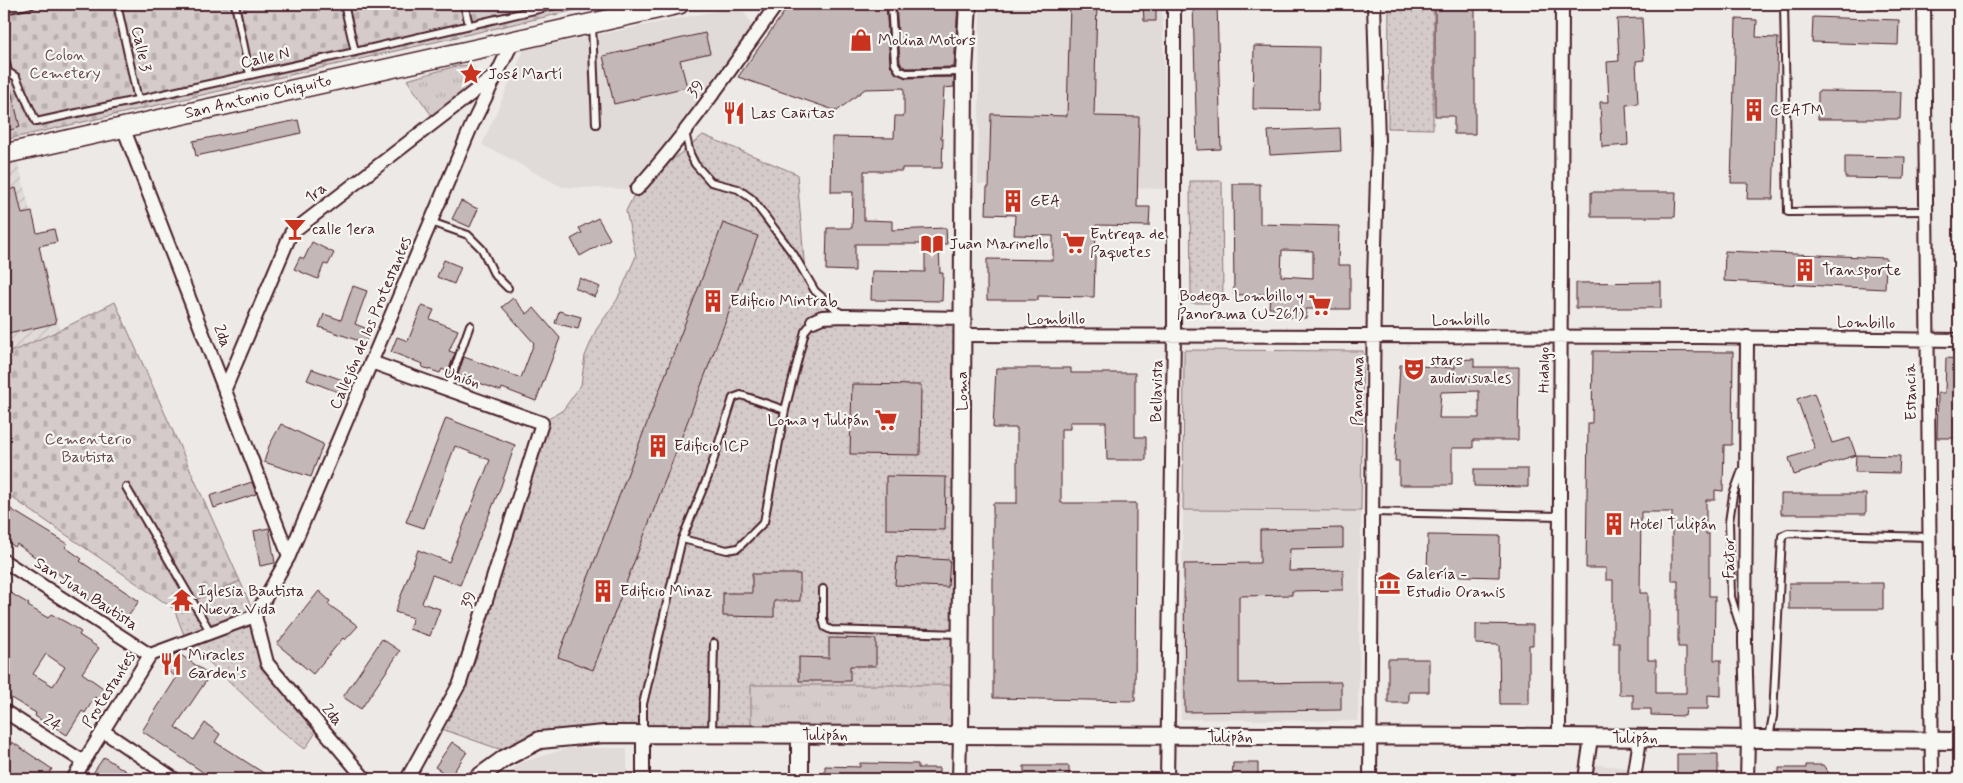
<svg xmlns="http://www.w3.org/2000/svg" width="1963" height="783" viewBox="0 0 1963 783" font-family="Mynerve,sans-serif">
<defs>
<pattern id="industrial-furrows" width="10" height="10" patternUnits="userSpaceOnUse" patternTransform="scale(1.25)"><rect width="10" height="10" fill="#e0dad8"/><path d="M-1 1l2-2M0 10L10 0M9 11l2-2" fill="none" stroke="#c2bbba"/></pattern>
<pattern id="grass-dots" width="8" height="8" patternUnits="userSpaceOnUse" patternTransform="scale(1.25)"><rect width="8" height="8" fill="#d4cbca"/><path d="M2 2h.1M6 6h.1" fill="none" stroke="#b8aeae" stroke-width="1.8" stroke-linecap="round"/></pattern>
<pattern id="cemetery-stones" width="16" height="16" patternUnits="userSpaceOnUse" patternTransform="scale(1.25)"><rect width="16" height="16" fill="#d4cbca"/><path d="M2 7V4a2 2 0 0 1 4 0v3zM10 15v-3a2 2 0 0 1 4 0v3z" fill="#b8aeae"/></pattern>
<pattern id="park-tufts" width="24" height="20" patternUnits="userSpaceOnUse" patternTransform="scale(1.25)"><rect width="24" height="20" fill="#d4cbca"/><path d="M3 7l-1-3M5 7V3M7 7l1-3M15 17l-1-3M17 17v-4M19 17l1-3" fill="none" stroke="#b8aeae"/></pattern>
</defs>
<rect width="100%" height="100%" fill="#ece9e6"/>
<filter id="ink" filterUnits="userSpaceOnUse"><feTurbulence type="fractalNoise" baseFrequency=".02" numOctaves="2"/><feDisplacementMap in="SourceGraphic" scale="10" xChannelSelector="R" yChannelSelector="G"/><feConvolveMatrix kernelMatrix="1 2 1 2 8 2 1 2 1" color-interpolation-filters="sRGB"/></filter>
<g filter="url(#ink)">
<path fill="#e0dad8" d="M980 4H1162L1168 189 978 184Z
M731 8 744 12 750 21 751 33 629 189 562 187 505 156 482 145 524 50Z
M1183 510 1361 511 1358 721 1181 719Z
M568 748H627V779H501L520 763Z
M1592 764 1627 768 1625 779H1590Z"/>
<path fill="url(#industrial-furrows)" d="M15 151 60 330 4 355V154Z"/>
<path fill="url(#grass-dots)" stroke="#8f757a" d="M1389 4H1434L1433 129 1388 128Z
M1794 4H1909V10Z
M703 135 797 174 805 273 815 291 844 316 963 318 960 736 604 734 513 754 436 727 460 683 542 423 563 410 581 385 585 356 596 330 617 300 636 256 626 211 637 189Z
M1190 181H1222L1223 303H1191Z
M240 581 255 616 267 663 320 726 305 749 278 728 186 640 174 609Z"/>
<path fill="url(#cemetery-stones)" stroke="#8f757a" d="M4 4H602L4 140Z
M115 302 240 581 174 609 4 492V355L60 330Z"/>
<path fill="url(#park-tufts)" stroke="#8f757a" d="M471 65 480 78 476 84 432 116 407 80 456 66Z
M751 685H951V727H751Z"/>
<path fill="#d4cbca" stroke="#8f757a" d="M1184 350 1363 351 1361 511 1183 510Z"/>
<path fill="#c4b7b7" stroke="#4a1f2b" fill-rule="evenodd" d="M790 4H886L890 64 895 73 906 78 954 77V87L944 88 941 138H943L942 168H902V171H864V220L892 221V230L946 228 947 244H939L940 273H943L942 301 871 300 872 271 925 272V244H855V271L826 270 827 228H852L853 192H831L832 137 894 138 895 116H904V88L865 89 837 111 738 77Z
M896 4H958L954 67 907 68 902 66 900 62Z
M1070 4H1097L1094 116 1139 117 1137 207H1150L1149 226 1096 225 1094 297 1038 296V300H987V259L1053 260V236L1014 235 1015 215 986 214 987 187H989L991 114 1067 116Z
M1143 4H1156V21H1144Z
M1193 4H1217L1221 149 1197 150Z
M1435 4H1475V134H1454V116H1435Z
M1813 17 1899 20 1898 45 1812 42Z
M1642 18 1644 60 1636 61 1638 104 1626 105 1628 145 1602 147 1600 102H1609L1607 62 1619 61 1617 19Z
M1736 19 1757 20 1756 37 1778 38 1773 199H1747L1748 183H1731Z
M705 33 710 53 680 60 687 87 614 104 603 56Z
M1254 46 1319 47 1318 110 1253 109Z
M8 78 20 127 4 132V79Z
M1818 91 1901 92 1900 119H1818Z
M298 120 301 133 196 156 193 141Z
M1340 128 1341 151 1270 155 1268 131Z
M1845 156 1905 157 1904 179 1845 178Z
M1233 184H1260V224L1339 226 1338 265H1350V309H1306V318L1289 317V308H1269L1270 294 1234 295ZM1282 250 1313 251V278L1281 276Z
M16 188 22 214 32 212 37 233 54 229 57 242 39 246 56 323 4 335V266H9L4 244V191Z
M1591 192H1676L1675 217H1591Z
M461 201 478 209 470 227 452 219Z
M598 218 610 239 580 256 571 239 582 233 579 228Z
M723 223 758 236 593 670 558 657Z
M312 242 334 253 328 265 324 264 318 279 294 269 300 257 304 259Z
M1725 251 1886 258 1885 289 1724 281Z
M444 260 461 267 454 284 437 277Z
M580 278 600 287 595 297 575 288Z
M1661 282V308H1576V283Z
M353 286 367 291 355 324 370 330 365 343 319 327 324 314 341 320Z
M513 298 527 314 534 308 560 338 536 401 502 388 501 391 458 375 464 357 521 378 534 343 502 307Z
M422 306 434 310 430 319 458 330 449 351 455 353 448 372 442 369 440 373 422 367 423 364 391 352 397 337 408 341Z
M559 311 581 317 578 329 555 323Z
M1593 351 1733 352 1732 445H1724L1723 491 1715 490V500H1706V534H1709V596H1715L1714 660H1721V696L1708 695V709H1686L1685 716 1651 715V709H1633V695H1619V643H1613V580H1606V568H1586L1588 423H1592ZM1641 512H1672V581H1678V647H1686V693H1656V660H1648V593H1640Z
M1946 358 1959 359V438H1937L1938 393H1945Z
M1474 359V367H1519L1518 440H1473V448H1452V485H1399V461H1395L1400 365 1455 368V360ZM1479 391V418H1439L1441 392Z
M996 368H1071V373H1135V437H1146V460H1107L1106 422H1070V429H1061V503H1136L1135 701 993 698V503H1017V428H993Z
M312 369 348 382 343 394 307 380Z
M852 384 921 385 920 455 850 454Z
M1814 393 1832 443 1850 438 1856 455 1794 475 1789 458 1815 449 1797 399Z
M446 418 515 445 501 486 460 585 432 575 422 603 440 609 430 636 409 629 413 618 395 612 418 550 449 562 490 460 455 446 424 528 406 522Z
M281 424 323 444 311 477 264 462 269 446Z
M1856 455 1900 456 1899 473 1855 472Z
M1474 469H1528V487L1474 486Z
M886 476 946 477 945 530 886 529Z
M252 482 256 494 214 508 210 496Z
M1781 494H1866V514H1781Z
M4 505 68 544 65 547 82 559 80 561 139 601 125 621 102 606 101 609 85 598 86 597 69 586 71 583 17 544 15 547 4 540Z
M269 528 275 563 260 566 254 531Z
M1343 528V548L1290 549 1289 571 1343 570V590L1292 591V595L1239 596V683L1341 682V710L1185 712 1184 564 1260 563V530Z
M1428 535 1500 536 1499 577 1427 575Z
M897 557 950 560 948 587 895 585Z
M752 574H800V601H774V617L723 616V593H752Z
M1789 583H1883V609H1789Z
M4 589 29 604 28 606 48 618 51 614 69 624 81 632 79 635 99 648 82 673 106 690 99 700 95 697 85 713 82 711 67 735 48 723 47 724 35 716 36 713 4 694ZM46 654 65 667 53 686 33 674Z
M319 591 330 601 328 604 358 626 345 640 343 638 313 674 277 644Z
M1476 624 1533 625V645H1529V704H1500L1499 645 1476 644Z
M829 638 876 639V666H850V681H799V657L829 658Z
M382 639 400 651 361 709 343 697Z
M178 653 210 675 175 727 194 740 205 723 220 734 215 742 273 779H213L142 731 177 677 162 668 170 656Z
M1388 659H1429V692H1409V703H1388Z
M12 742 52 769 45 779H4V754Z
M452 742 467 752 450 777 435 767Z
M1677 754H1718V779H1677Z
M104 757 138 779H89Z
M860 763 918 764V768H939V779H825V766L860 767Z
M1233 763H1258V779H1232Z
M1806 765H1823L1833 779H1779V768H1806Z
M1024 766H1069V779H1024Z"/>
<g fill="none" stroke-linecap="round" stroke-linejoin="round">
<defs>
<path id="service" d="M117 4 138 100
M235 4 250 75
M344 4 355 52
M464 4 469 25
M891 4 895 64 899 70 906 73 963 72
M1784 4 1788 212 1926 211
M4 10 32 4
M592 24 596 124
M4 54 8 72
M4 73 8 72 16 77 36 122 355 52 560 4
M685 132 690 154 695 164 711 182 738 189 752 199 794 255 815 291 843 315
M431 222 468 235 482 249 494 274 508 288
M447 390 470 325
M126 487 211 633
M1373 512 1559 516
M682 539 709 474 733 398 741 395 785 410
M823 589V619L825 627 831 630 960 634
M1741 629 1731 597 1729 522 1733 495 1742 470
M643 733V704L682 539 727 550 738 548 764 522 785 410 805 331 813 321
M712 733 714 643
M1769 738 1773 716 1782 536 1788 533 1929 537"/>
<path id="minor" d="M1924 4 1932 779
M123 127 289 556
M637 189C689 131 732 67 777 4
M813 321 822 317 844 316 963 318
M963 335 1699 337 1959 340
M371 362 542 423 460 683 407 779
M225 389 291 233 493 77
M4 561 150 655
M255 616 289 556 471 127 513 41
M255 616 267 663 365 779
M4 711 84 762
M103 731 174 779
M1559 737 1562 4
M73 779 150 655 255 616
M643 779V734
M959 779 960 736
M1167 779 1174 335V4
M1370 779 1374 280 1378 142 1374 4
M1585 779 1591 738
M1634 779 1640 739
M1747 779 1748 739 1745 642 1747 337"/>
<path id="tertiary" d="M800 735V779
M960 736 964 72 968 4
M476 779 505 758 540 740 604 734 1559 737 1959 741"/>
<path id="secondary" d="M4 154 679 4"/>
</defs>
<use href="#service" stroke="#4a1f2b" stroke-width="10"/>
<use href="#minor" stroke="#4a1f2b" stroke-width="16"/>
<use href="#tertiary" stroke="#4a1f2b" stroke-width="20"/>
<use href="#secondary" stroke="#4a1f2b" stroke-width="22"/>
<use href="#service" stroke="#f6f6f2" stroke-width="6"/>
<use href="#minor" stroke="#f6f6f2" stroke-width="12"/>
<use href="#tertiary" stroke="#f6f6f2" stroke-width="16"/>
<use href="#secondary" stroke="#f6f6f2" stroke-width="19"/>
</g>
</g>
<defs>
<symbol id="shop-bare" viewBox="-9 -9 18 18"><path d="M-5-2.5h2.3a2.7 3.5 0 0 1 5.4 0H5L5.5 6h-11ZM-1.5-2.5h3a1.5 2.3 0 0 0-3 0Z" fill="#c8321e" stroke="#f6f6f2" stroke-width="2.5" paint-order="stroke"/></symbol>
<symbol id="sight-bare" viewBox="-9 -9 18 18"><path d="M0-6L1.8-2.2L6-1.7L2.9 1.2L3.7 5.4L0 3.3L-3.7 5.4L-2.9 1.2L-6-1.7L-1.8-2.2Z" fill="#c8321e" stroke="#f6f6f2" stroke-width="2.5" paint-order="stroke"/></symbol>
<symbol id="building-bare" viewBox="-9 -9 18 18"><path d="M-4-6H4V6H1V3H-1V6H-4ZM-2.5-4.3h1.7v1.8h-1.7ZM.8-4.3h1.7v1.8H.8ZM-2.5-1h1.7V.8h-1.7ZM.8-1h1.7V.8H.8Z" fill="#c8321e" stroke="#f6f6f2" stroke-width="2.5" paint-order="stroke"/></symbol>
<symbol id="restaurant-bare" viewBox="-9 -9 18 18"><path d="M-5-6h1v4h1v-4h1v4h1v-4h1v5L-1.5 .5V6h-2V.5L-5-1ZM5-6V6H3V1.5H1.5Q1.5-4 5-6Z" fill="#c8321e" stroke="#f6f6f2" stroke-width="2.5" paint-order="stroke"/></symbol>
<symbol id="bar-bare" viewBox="-9 -9 18 18"><path d="M-6-5H6L.8 .8V4.5H3.5V6h-7V4.5H-.8V.8Z" fill="#c8321e" stroke="#f6f6f2" stroke-width="2.5" paint-order="stroke"/></symbol>
<symbol id="supermarket-bare" viewBox="-9 -9 18 18"><path d="M-6-5.5h2.5l.6 2H6L4.5 2H-2.5L-4.4-4H-6ZM-1.5 3.2a1.3 1.3 0 1 0 .1 0ZM3 3.2a1.3 1.3 0 1 0 .1 0Z" fill="#c8321e" stroke="#f6f6f2" stroke-width="2.5" paint-order="stroke"/></symbol>
<symbol id="library-bare" viewBox="-9 -9 18 18"><path d="M-6-4Q-3-5.5-.7-3.5V5Q-3 3-6 4ZM6-4Q3-5.5 .7-3.5V5Q3 3 6 4Z" fill="#c8321e" stroke="#f6f6f2" stroke-width="2.5" paint-order="stroke"/></symbol>
<symbol id="theatre-bare" viewBox="-9 -9 18 18"><path d="M-5-5.5Q0-4 5-5.5V0Q5 5 0 6Q-5 5-5 0ZM-3.3-2.5H-1v1.5H-3.3ZM1-2.5H3.3v1.5H1ZM-2.8 1Q0 5.5 2.8 1Z" fill="#c8321e" stroke="#f6f6f2" stroke-width="2.5" paint-order="stroke"/></symbol>
<symbol id="museum-bare" viewBox="-9 -9 18 18"><path d="M0-6L6-3V-2H-6V-3ZM-5-1h2V3h-2ZM-1-1h2V3h-2ZM3-1h2V3H3ZM-6 4H6V6H-6Z" fill="#c8321e" stroke="#f6f6f2" stroke-width="2.5" paint-order="stroke"/></symbol>
<symbol id="temple-bare" viewBox="-9 -9 18 18"><path d="M0-6L5-2H3V0L6.5 2.5H4V6H1.5V3h-3V6H-4V2.5H-6.5L-3 0V-2H-5Z" fill="#c8321e" stroke="#f6f6f2" stroke-width="2.5" paint-order="stroke"/></symbol>
</defs>
<g fill-rule="evenodd">
<use href="#shop-bare" x="845" y="24" width="32" height="32"/>
<use href="#sight-bare" x="455" y="58" width="32" height="32"/>
<use href="#building-bare" x="1738" y="94" width="32" height="32"/>
<use href="#restaurant-bare" x="718" y="97" width="32" height="32"/>
<use href="#building-bare" x="997" y="185" width="32" height="32"/>
<use href="#bar-bare" x="279" y="213" width="32" height="32"/>
<use href="#supermarket-bare" x="1058" y="227" width="32" height="32"/>
<use href="#library-bare" x="916" y="228" width="32" height="32"/>
<use href="#building-bare" x="1789" y="254" width="32" height="32"/>
<use href="#building-bare" x="697" y="285" width="32" height="32"/>
<use href="#supermarket-bare" x="1304" y="289" width="32" height="32"/>
<use href="#theatre-bare" x="1398" y="353" width="32" height="32"/>
<use href="#supermarket-bare" x="870" y="404" width="32" height="32"/>
<use href="#building-bare" x="642" y="430" width="32" height="32"/>
<use href="#building-bare" x="1598" y="508" width="32" height="32"/>
<use href="#museum-bare" x="1373" y="567" width="32" height="32"/>
<use href="#building-bare" x="587" y="575" width="32" height="32"/>
<use href="#temple-bare" x="166" y="584" width="32" height="32"/>
<use href="#restaurant-bare" x="155" y="648" width="32" height="32"/>
</g>
<g text-anchor="middle" dominant-baseline="central" stroke-width="4.5" stroke-linejoin="round" paint-order="stroke">
<g font-size="16" fill="#4a1f2b" stroke="#f6f6f2" text-anchor="start">
<text x="878" y="40">Molina Motors</text>
<text x="488" y="74">José Martí</text>
<text x="1770" y="110">CEATM</text>
<text x="751" y="113">Las Cañitas</text>
<text x="1030" y="201">GEA</text>
<text x="312" y="229">calle 1era</text>
<text x="1090" y="234">Entrega de<tspan x="1090" dy="18">Paquetes</tspan></text>
<text x="949" y="244">Juan Marinello</text>
<text x="1822" y="270">Transporte</text>
<text x="1304" y="296" text-anchor="end">Bodega Lombillo y<tspan x="1304" dy="18">Panorama (U-261)</tspan></text>
<text x="730" y="301">Edificio Mintrab</text>
<text x="1430" y="360">stars<tspan x="1430" dy="18">audiovisuales</tspan></text>
<text x="869" y="420" text-anchor="end">Loma y Tulipán</text>
<text x="674" y="446">Edificio ICP</text>
<text x="1630" y="524">Hotel Tulipán</text>
<text x="1406" y="574">Galería -<tspan x="1406" dy="18">Estudio Oramis</tspan></text>
<text x="198" y="591">Iglesia Bautista<tspan x="198" dy="18">Nueva Vida</tspan></text>
<text x="620" y="591">Edificio Minaz</text>
<text x="188" y="655">Miracles<tspan x="188" dy="18">Garden's</tspan></text>
</g>
<g font-size="16" fill="#4a1f2b" stroke="#f6f6f2">
<text transform="translate(141 49) rotate(78)">Calle 3</text>
<text transform="translate(265 58) rotate(-13)">Calle N</text>
<text transform="translate(696 89) rotate(-54)">39</text>
<text transform="translate(258 97) rotate(-13)">San Antonio Chiquito</text>
<text transform="translate(316 193) rotate(-38)">1ra</text>
<text x="1056" y="319">Lombillo</text>
<text x="1461" y="320">Lombillo</text>
<text transform="translate(371 323) rotate(-67)">Callejón de los Protestantes</text>
<text transform="translate(1866 323) rotate(1)">Lombillo</text>
<text transform="translate(222 336) rotate(69)">2da</text>
<text transform="translate(1544 370) rotate(-90)">Hidalgo</text>
<text transform="translate(462 378) rotate(19)">Unión</text>
<text transform="translate(962 391) rotate(-90)">Loma</text>
<text transform="translate(1157 391) rotate(-89)">Bellavista</text>
<text transform="translate(1358 391) rotate(-89)">Panorama</text>
<text transform="translate(1911 392) rotate(-91)">Estancia</text>
<text transform="translate(1729 558) rotate(-90)">Factor</text>
<text transform="translate(86 594) rotate(33)">San Juan Bautista</text>
<text transform="translate(469 600) rotate(-73)">39</text>
<text transform="translate(109 690) rotate(-58)">Protestantes</text>
<text transform="translate(332 715) rotate(50)">2da</text>
<text transform="translate(52 723) rotate(32)">24</text>
<text x="825" y="735">Tulipán</text>
<text x="1230" y="737">Tulipán</text>
<text x="1635" y="738">Tulipán</text>
</g>
<g font-size="16" fill="#6c4a53" stroke="#f6f6f2">
<text x="65" y="55">Colon<tspan x="65" dy="18">Cemetery</tspan></text>
<text x="88" y="439">Cementerio<tspan x="88" dy="18">Bautista</tspan></text>
</g>
</g>
<rect width="1963" height="783" fill="none" stroke="#f6f6f2" stroke-width="20"/>
<rect x="10" y="10" width="1943" height="763" fill="none" stroke="#4a1f2b" stroke-width="2" filter="url(#ink)"/>
</svg>
